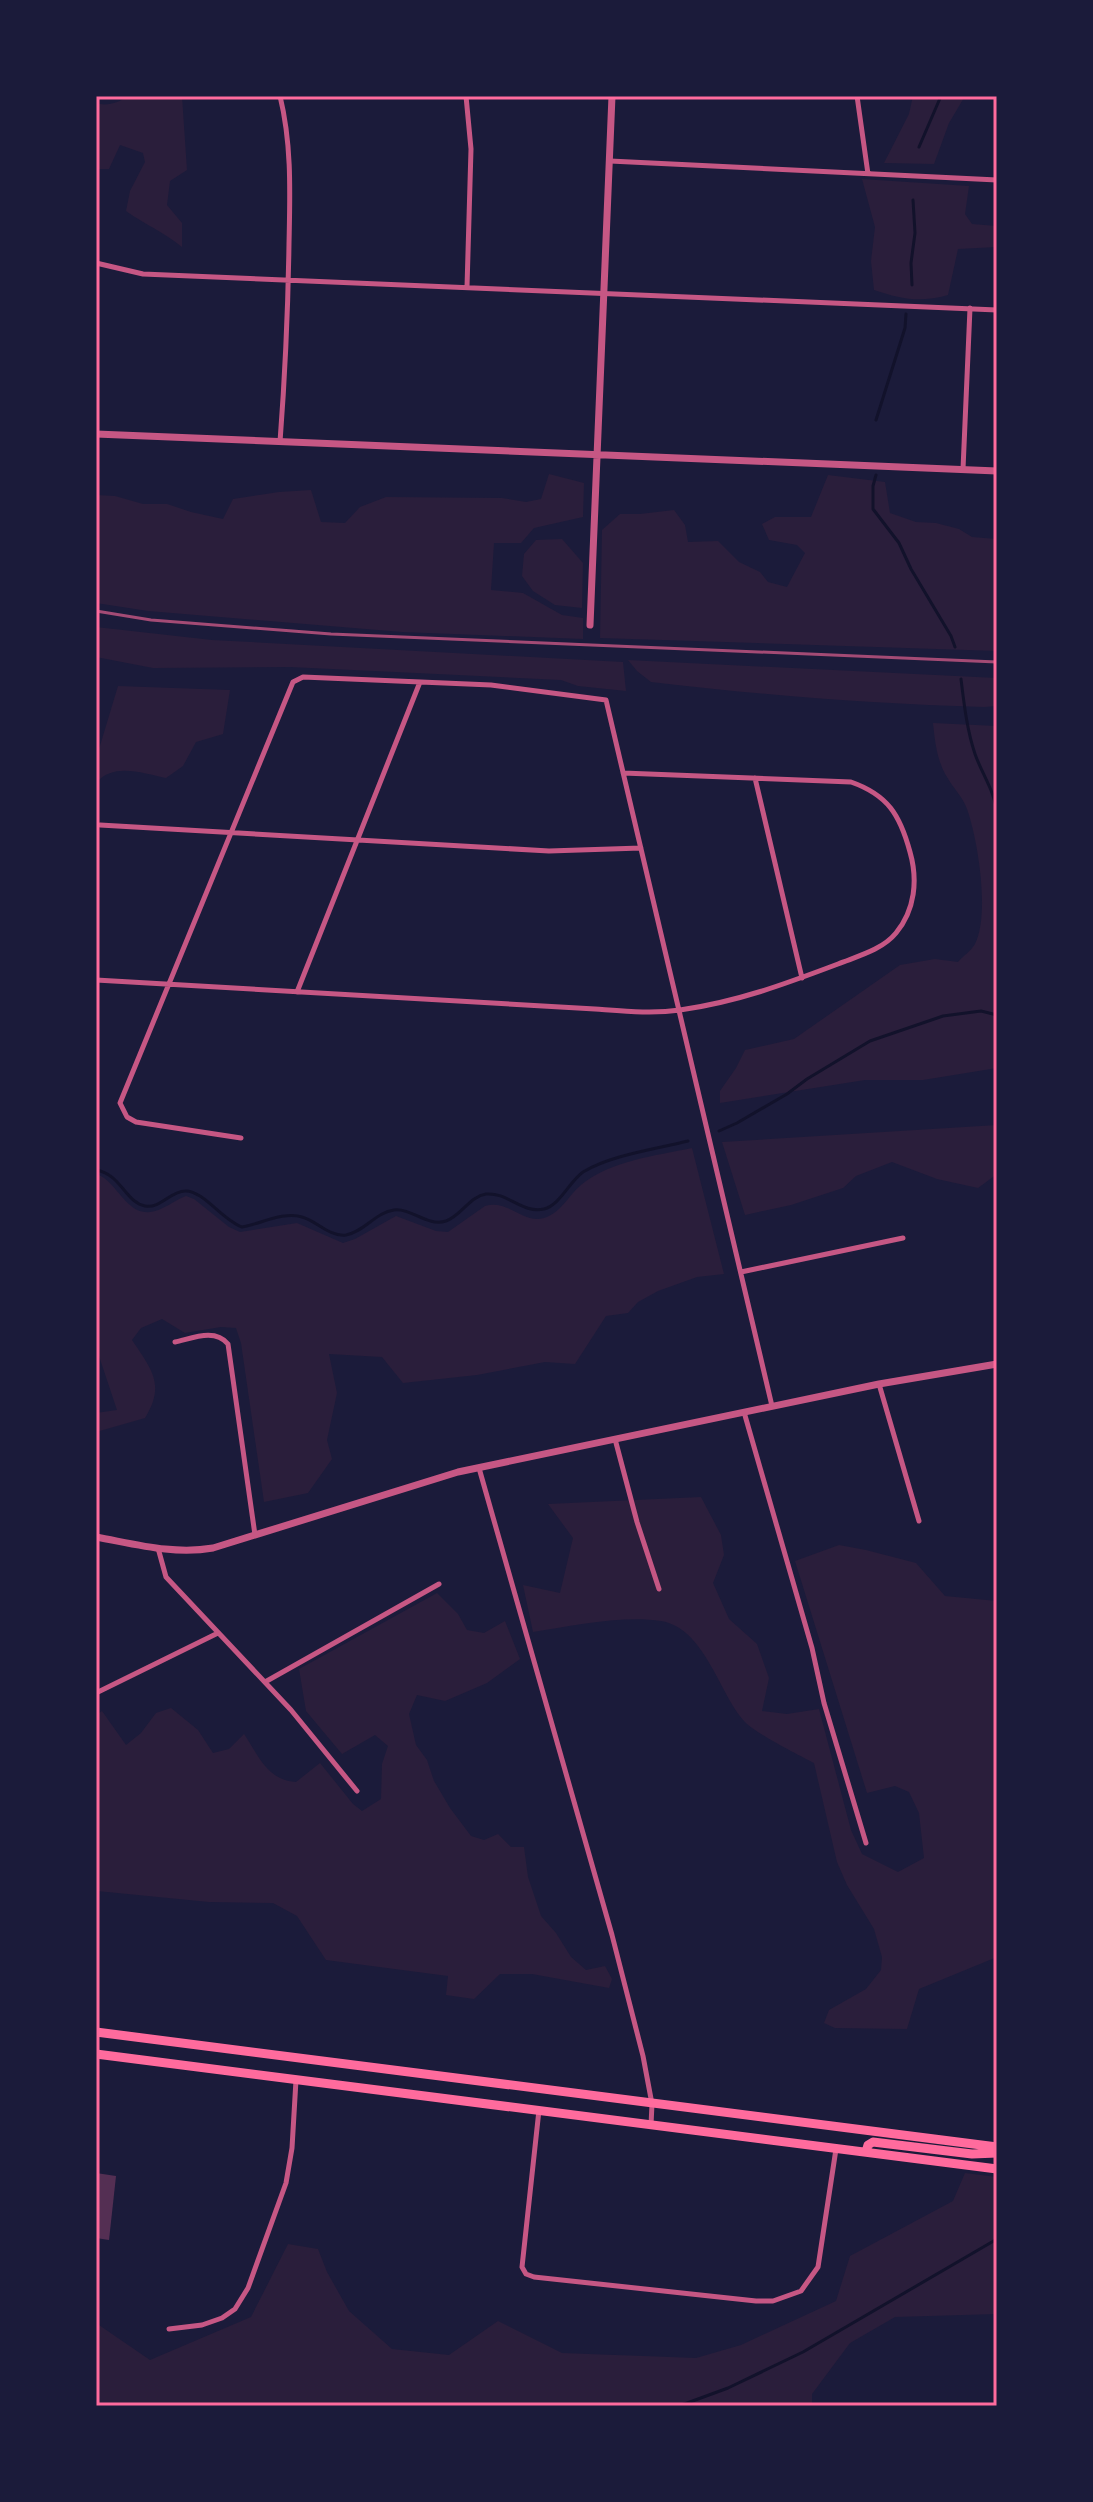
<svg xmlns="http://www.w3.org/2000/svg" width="1093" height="2502" viewBox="0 0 1093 2502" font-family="Signika,sans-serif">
<rect width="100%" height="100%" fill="#1b1b3a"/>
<path fill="#2a1e3b" d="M129 96H182L187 170 170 181 167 205 182 223V247C164 232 144 224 126 211L130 191 145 162 143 153 120 145 109 169H96V103C107 107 119 102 129 96Z
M913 96H965L949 123 934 164 884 163 909 114Z
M862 179 969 186 965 214 972 224 997 226V247L958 249 948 295C920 303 901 299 874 290L871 261 875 227Z
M549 474 584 483 583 517 534 528 521 543H494L491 590 523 593 562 615 583 618V639L402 632 148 611 96 603V495L115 496 143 504H167L191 512 223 519 233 499 279 492 311 490 321 522 345 523 360 507 386 497 502 498 526 502 541 499Z
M828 475 885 482 890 513 916 522 936 523 959 529 972 537 997 539V651L600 638 602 530 620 514H640L674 510 685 525 688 542 718 541 739 562 760 572 768 582 787 587 805 553 797 545 769 540 762 524 775 517H811Z
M562 539 583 563 582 608 555 605 533 591 522 576 524 554 536 540Z
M96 627 212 640 623 662 626 691 578 686 561 680 290 667 153 668 96 657Z
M628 660 997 678V706L984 707C872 704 762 695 651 682L637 671Z
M118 686 230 690 223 734 196 742 183 766 166 778C143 773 113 762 96 783V759Z
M933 723 997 726V1068L923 1080H865L720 1103V1091L736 1068 745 1050 794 1039 900 965 935 959 958 962C963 956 971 951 975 944 990 914 978 840 967 809 963 797 953 788 947 777 937 761 935 742 933 723Z
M997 1125V1174L978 1188 937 1179 892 1162 856 1176 843 1188 791 1205 745 1215 722 1142Z
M692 1148 724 1274 697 1277 658 1291 638 1302 628 1313 606 1316 575 1364 545 1362 477 1375 403 1383 382 1357 329 1354 337 1393 327 1440 332 1459 308 1493 264 1502 241 1343 236 1328 221 1327 185 1333 162 1319 141 1328 132 1340C151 1369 166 1384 145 1418L96 1432V1413L117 1410 96 1347V1177L99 1175C117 1183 127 1215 150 1212 162 1211 175 1200 186 1196L194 1199 229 1227 240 1232 297 1223 343 1243 355 1239 396 1216 436 1231 448 1232 485 1206C508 1199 523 1224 544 1218 561 1213 568 1196 581 1185 612 1160 655 1156 692 1148Z
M701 1497 721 1535 724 1555 713 1583 729 1619 757 1644 769 1678 762 1711 787 1714 819 1709 851 1830 862 1854 898 1872 924 1858 919 1813 909 1792 895 1786 867 1793 795 1561 839 1545 866 1550 916 1563 945 1596 997 1601V1957L919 1989 907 2029 835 2028 824 2023 829 2010 866 1989 881 1970 882 1957 874 1929 847 1885 837 1862 814 1763C800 1756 755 1733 745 1722 719 1694 705 1628 661 1621 623 1615 572 1626 533 1632L523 1585 560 1593 573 1538 548 1504Z
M437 1593 458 1614 467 1630 484 1633 505 1621 520 1659 487 1683 445 1701 417 1695 409 1714 416 1745 427 1760 434 1781 450 1808 471 1836 484 1840 498 1834 511 1847H524L528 1877 541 1916 556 1933 571 1957 586 1970 605 1966 612 1979 609 1988 532 1974H500L474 1999 446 1995 448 1976 326 1960 297 1916 273 1903 209 1902 97 1891 96 1715 102 1711 126 1745 141 1733 156 1713 171 1708 198 1730 213 1753 229 1749 244 1734C259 1756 267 1780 296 1782L320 1763 353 1804 362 1811 381 1799 382 1764 388 1746 375 1735 342 1754 306 1711 299 1669Z
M965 2173 997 2177V2314L895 2317 850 2343 812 2394V2406H96V2323L150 2360 251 2317 288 2244 318 2249 327 2272 349 2311 392 2349 449 2355 498 2321 562 2353 696 2358 741 2345 836 2301 850 2256 953 2201Z"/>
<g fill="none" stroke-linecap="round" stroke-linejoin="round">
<path stroke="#12122b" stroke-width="3" d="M919 147 941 96
M912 285 911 263 915 233 913 200
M876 420 905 328 906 314
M876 475 873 486V509L899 543 911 569 951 636 955 647
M961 679C964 704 967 730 975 754 982 774 995 792 997 813
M719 1131 737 1123 787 1094 807 1079 870 1041 943 1016 981 1011 997 1015
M96 1170C121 1174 125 1202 145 1206 160 1209 171 1191 185 1191 203 1190 223 1221 242 1227 260 1224 284 1211 302 1217 317 1221 329 1237 346 1235 364 1232 376 1212 394 1210 412 1208 427 1227 446 1221 461 1216 470 1196 486 1194 508 1192 522 1214 544 1209 560 1205 569 1182 583 1172 611 1155 656 1149 688 1141
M679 2406 728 2388 803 2352 997 2239"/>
</g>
<path fill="#542f53" d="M96 2173 116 2176 109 2240 96 2238Z"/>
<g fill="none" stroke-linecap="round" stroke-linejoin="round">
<path stroke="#c65784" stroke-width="5" d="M280 96C292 145 290 194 289 244 288 310 285 376 280 442
M466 96 471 149 467 287
M857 96 868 174
M610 161 997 180
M96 263 143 274 997 310
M963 469 970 308
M755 778 802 978
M100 825 549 851 641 848
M96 980 595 1009C623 1011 652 1014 680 1010 737 1002 785 984 838 964 858 956 882 950 896 933 915 910 918 880 910 852 900 815 888 795 851 782L623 773
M297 992 420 682
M241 1138 136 1122 127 1117 120 1103 293 682 303 677 491 685 606 700 772 1406
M741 1272 903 1238
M175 1342C193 1338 215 1328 228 1344L255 1535
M879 1384 919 1521
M744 1412 812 1648 824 1703 866 1843
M615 1439 637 1522 659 1589
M479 1468 612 1935 643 2056 652 2104 651 2125
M158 1548 166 1577 291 1710 357 1791
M265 1682 439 1584
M96 1693 218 1633
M539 2110 522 2267 526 2274 534 2277 756 2301H773L801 2291 818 2267 836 2149
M169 2329 202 2325 222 2318 235 2309 248 2288 286 2183 292 2148 296 2080"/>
<path stroke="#c65784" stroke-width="7" d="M96 434 997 471
M590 625 612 96
M96 1537C135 1544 174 1555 213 1548L458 1472 879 1384 997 1364"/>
<path stroke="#ff6b9d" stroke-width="9" d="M96 2032 997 2147
M96 2054 997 2169
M866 2152 868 2145 873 2142 972 2154 997 2153"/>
<path stroke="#a44b75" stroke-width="3" d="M96 611 151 620 331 634 997 662"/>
</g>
<rect width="1093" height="2502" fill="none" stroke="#1b1b3a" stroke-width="196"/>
<rect x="98" y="98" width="897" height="2306" fill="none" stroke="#ff6b9d" stroke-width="3"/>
</svg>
